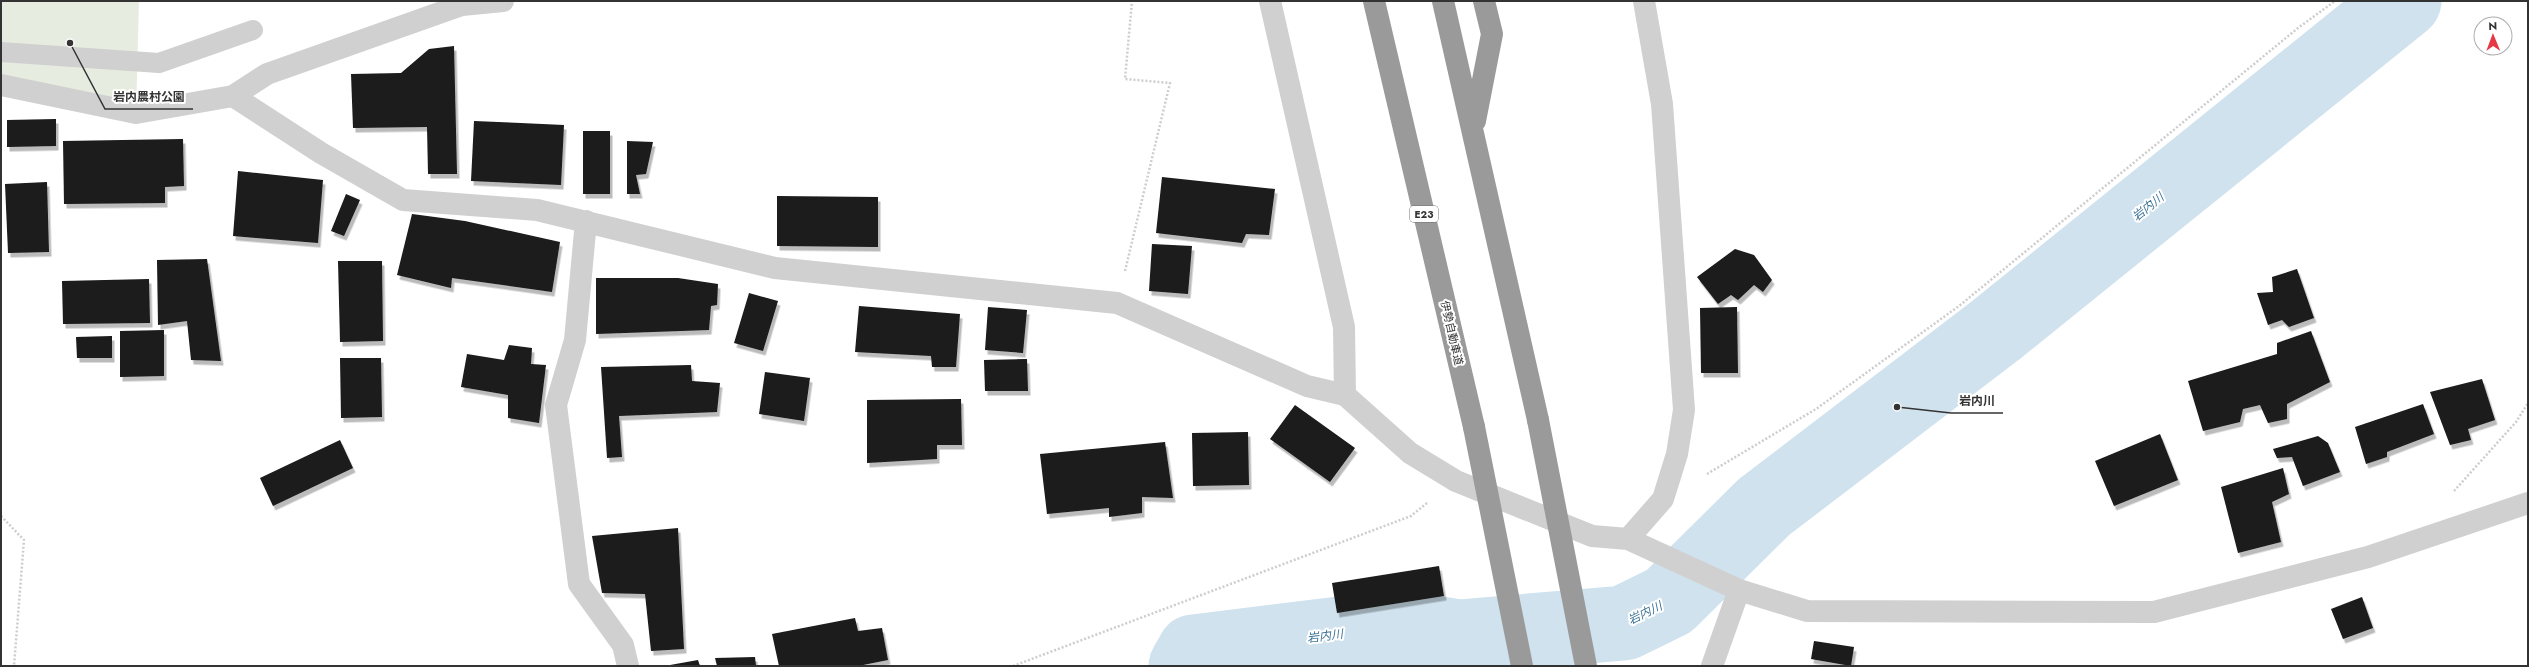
<svg xmlns="http://www.w3.org/2000/svg" width="2529" height="667" viewBox="0 0 2529 667" font-family="Jost,'Noto Sans JP',sans-serif">
<defs>
<filter id="shadow"><feDropShadow dx="2.5" dy="4.5" stdDeviation="0" flood-color="#0004"/></filter>
</defs>
<rect width="100%" height="100%" fill="#fff"/>
<path fill="#e6ecdf" d="M1 1H139L136 113 1 85Z"/>
<g fill="none" stroke-linecap="round" stroke-linejoin="round">
<path stroke="#cfe2ee" stroke-width="75" d="M1186 666 1194 652 1397 627 1459 637 1624 623 1669 601 1764 507 1996 330 2404 1"/>
</g>
<path fill="#1a1a1a" filter="url(#shadow)" d="M454 46 457 174H428L427 127 353 128 351 74 401 73 429 49Z
M56 119V146L7 147V120Z
M474 121 564 125 561 185 471 181Z
M583 131H610V194H583Z
M183 139 184 186 165 187V203L64 204 63 141Z
M627 141 653 142 646 174 636 175 640 194H627Z
M238 171 323 180 318 243 233 236Z
M1162 177 1275 189 1269 235 1246 234 1242 243 1156 233Z
M47 182 49 252 8 253 5 184Z
M346 194 360 200 344 236 331 231Z
M777 196 878 197V247L777 246Z
M412 214 465 221 560 242 552 292 452 278 451 288 397 275Z
M1152 244 1192 246 1188 294 1149 291Z
M1735 249 1754 255 1772 280 1763 292 1754 285 1738 300 1731 295 1718 304 1697 277Z
M207 259 221 361 191 360 187 321 158 325 157 260Z
M338 261H382L383 341 340 342Z
M2297 269 2314 318 2289 327 2282 320 2268 325 2257 293 2273 292 2272 277Z
M596 278H678L718 284 717 305 711 306 709 330 596 334Z
M149 279 150 323 63 324 62 281Z
M749 293 778 301 763 351 734 343Z
M859 306 960 314 956 367H932L931 356 855 352Z
M988 307 1027 310 1023 353 985 350Z
M1737 307 1738 373H1701L1700 308Z
M164 330V376L120 377V331Z
M2311 331 2330 382 2287 404V419L2268 423 2260 405 2243 409 2240 422 2203 431 2188 381 2277 354V343Z
M112 336V358H77L76 337Z
M509 345 532 348 531 364 546 365 539 423 508 418V395L461 387 467 354 504 360Z
M340 358H381L382 417 341 418Z
M1027 359 1028 391H985L984 360Z
M691 365 692 381 720 383 717 412 619 416 622 457 607 458 601 367Z
M765 372 810 378 804 421 759 414Z
M2482 379 2495 420 2468 429 2471 440 2450 445 2430 392Z
M961 399 962 445H937V459L867 463V400Z
M2423 404 2434 434 2387 452V457L2366 464 2355 427Z
M1295 405 1355 448 1330 482 1270 439Z
M1248 432 1249 485 1193 486 1192 433Z
M2160 434 2178 480 2114 506 2095 461Z
M2318 436 2328 443 2340 472 2303 486 2292 457 2277 458 2273 449Z
M340 440 353 468 273 506 260 478Z
M1165 442 1173 498 1142 497V513L1109 517V508L1047 514 1040 454Z
M2283 468 2289 494 2272 502 2281 542 2238 553 2221 487Z
M678 528 684 649 651 651 645 594 602 593 592 536Z
M1439 566 1444 596 1337 613 1332 583Z
M2362 597 2373 628 2343 639 2331 609Z
M855 618 858 631 882 628 888 660 858 666H779L772 634Z
M1814 641 1854 647 1851 666 1811 659Z
M755 657 756 666H717L715 658Z
M698 660 700 666H671L670 665Z"/>
<g fill="none" stroke-linecap="round" stroke-linejoin="round">
<path stroke="#cdcdcd" stroke-width="2.5" stroke-dasharray="2 2" stroke-linecap="butt" d="M1125 271 1170 83 1125 79 1132 1
M1707 474 1816 409 1959 306 2298 28 2335 1
M2454 491 2516 422 2528 403
M1 516 24 540 14 666
M1013 666 1411 516 1427 503"/>
<path stroke="#d0d0d0" stroke-width="20" d="M1 52 159 63 253 30"/>
<path stroke="#d0d0d0" stroke-width="22" d="M1270 1 1344 327 1345 395
M1 85 136 113 233 96 267 74 462 5 503 1
M233 96 321 153 403 200 537 210 775 268 1117 303 1307 386 1345 395 1410 453 1456 481 1592 536 1628 539 1739 590 1807 611 2154 612 2368 557 2528 503
M586 221 575 340 556 405 579 584 623 645 628 666
M1628 539 1663 499 1677 454 1684 410 1662 104 1644 1
M1712 666 1739 590"/>
<path stroke="#9a9a9a" stroke-width="22" d="M1374 1 1474 427
M1443 1 1538 420
M1475 121 1492 34 1484 1"/>
<path stroke="#9a9a9a" stroke-width="22" d="M1538 420 1586 666
M1474 427 1522 666"/>
</g>
<g text-anchor="middle" dominant-baseline="central" stroke-width="4" stroke-linejoin="round" paint-order="stroke">
<rect fill="#fff" stroke="#707070" stroke-width="1" x="1410" y="206" width="28" height="16" rx="3"/>
<g font-size="10" font-weight="bold" fill="#333">
<text x="1424" y="214">E23</text>
</g>
<g font-size="11" fill="#333" stroke="#fff">
<text transform="translate(1452 333) rotate(77)">伊勢自動車道</text>
</g>
<g font-size="12" font-style="italic" fill="#3f7597" stroke="#fff">
<text transform="translate(2148 207) rotate(-39)">岩内川</text>
<text transform="translate(1645 613) rotate(-26)">岩内川</text>
<text transform="translate(1325 636) rotate(-7)">岩内川</text>
</g>
</g>
<path fill="none" stroke="#333" stroke-width="1.5" d="M70 43L105 109H193M1897 407L1951 413H2003"/>
<g fill="#333" stroke="#fff" stroke-width="1.5">
<circle cx="70" cy="43" r="4"/>
<circle cx="1897" cy="407" r="4"/>
</g>
<g font-size="12" text-anchor="middle" font-weight="bold" fill="#333" stroke="#fff" stroke-width="4" stroke-linejoin="round" paint-order="stroke">
<text x="149" y="101">岩内農村公園</text>
<text x="1977" y="405">岩内川</text>
</g>
<rect width="2529" height="667" fill="none" stroke="#333333" stroke-width="4"/>
<g transform="translate(2493 36) rotate(359)"><circle r="19" fill="#ffffff" stroke="#adadad"/>
<path d="M0-3L7 15L0 10L-7 15Z" fill="#e63946"/>
<text y="-6" font-size="11" font-weight="bold" text-anchor="middle" fill="#333333">N</text>
</g>
</svg>
